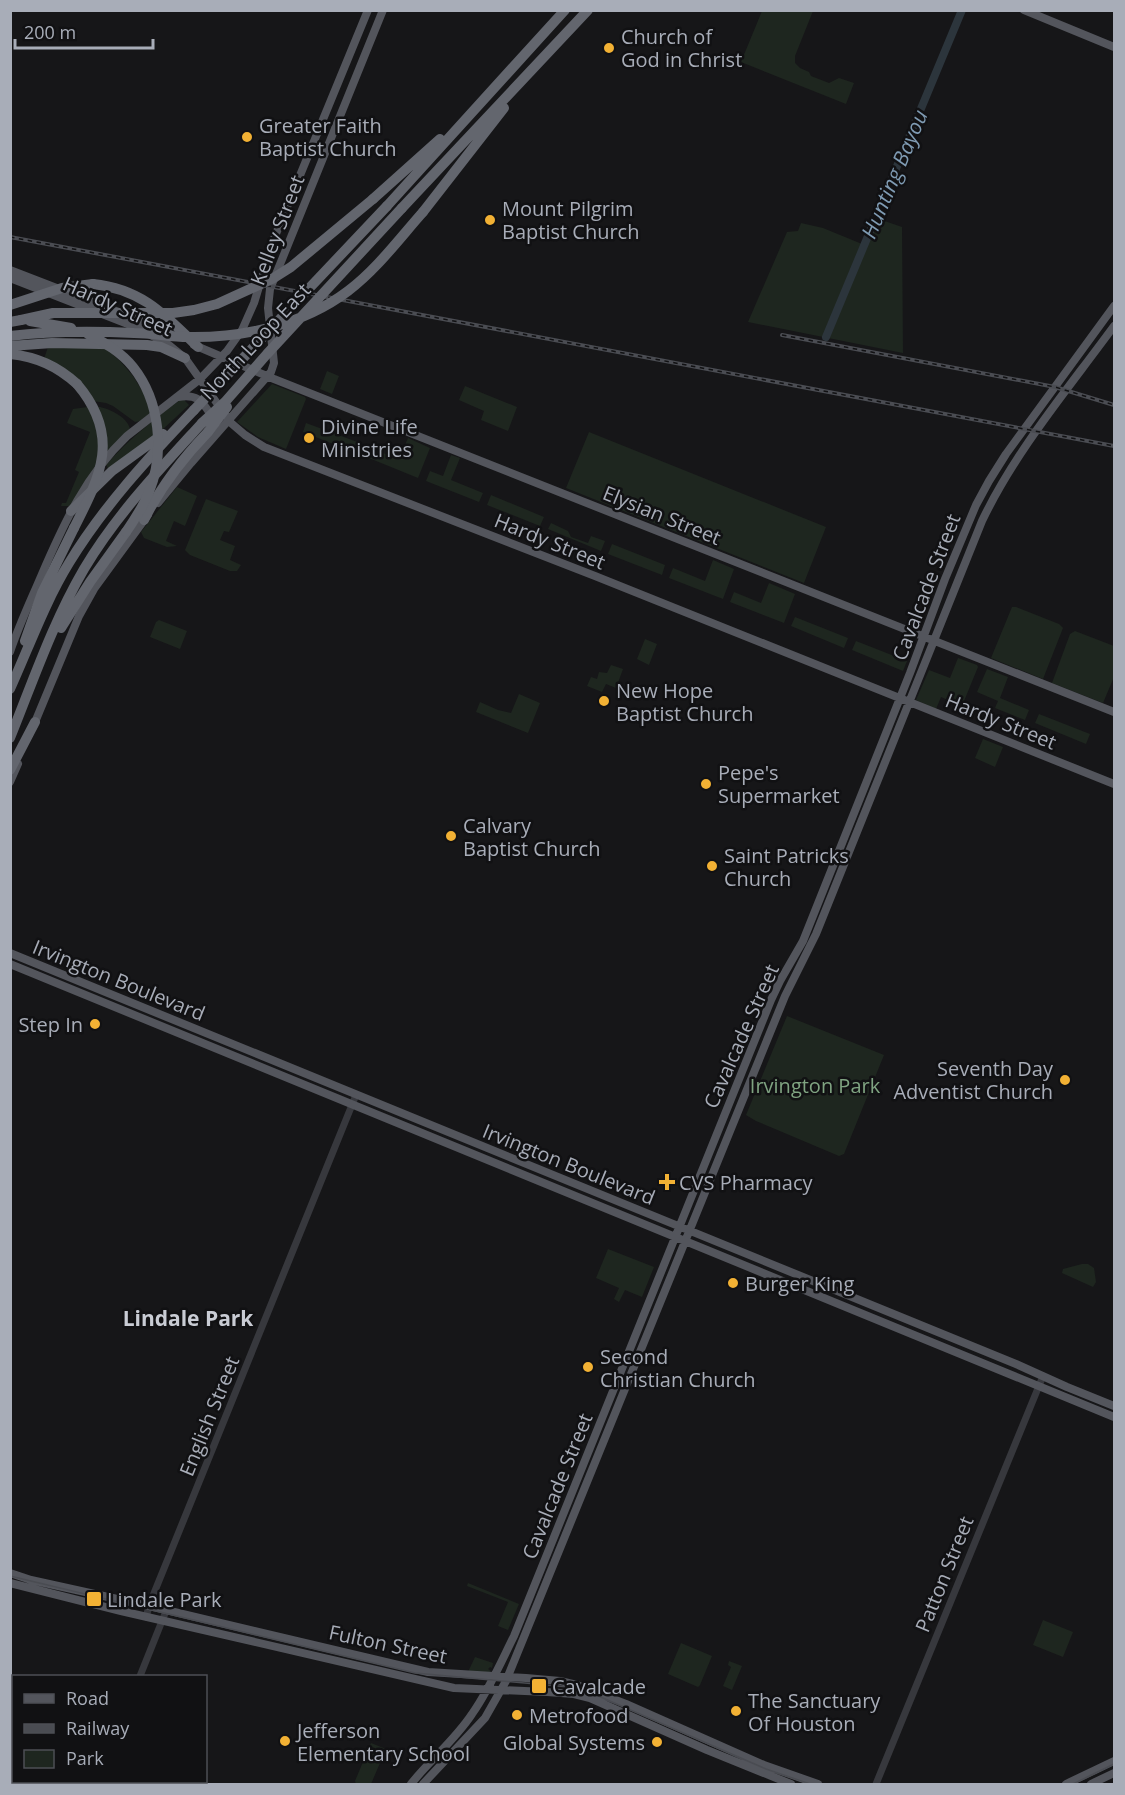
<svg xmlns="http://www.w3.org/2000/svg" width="1125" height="1795" viewBox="0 0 1125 1795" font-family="'Open Sans',sans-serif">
<rect width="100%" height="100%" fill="#161618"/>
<path fill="#1e261f" d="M762 11H813L795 56V63L800 68 809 72 811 76 829 83 839 78 854 83 846 104 741 62Z
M873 217 902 227 903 353 748 322 787 232 798 231 801 223 823 228 862 244Z
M48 347 105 348 120 361 133 376 144 394 151 413 141 421 135 422 113 406 106 403 93 401 44 359Z
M327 371 339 376 332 394 320 389Z
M272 384 305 397 306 399 286 449 258 437 237 422Z
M465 386 517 407 508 431 481 420 484 411 459 400Z
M185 398V401L189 405 161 431 109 470 106 465C128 440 153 420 180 400Z
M95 406C108 408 127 416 130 429L70 506H61L62 503H66L79 472 75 470 90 432 67 423 73 409Z
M306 423 360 443 356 453 303 432Z
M589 432 826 527 804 583 566 488Z
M408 438 430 448 418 478 364 456 367 447 399 459Z
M451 455 460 458 451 480 483 493 479 502 426 481 430 471 443 476Z
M177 487 197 496 185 526 174 521 166 541 177 546 167 547 144 538 141 532Z
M491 495 544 517 540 526 487 505Z
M206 499 238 511 229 532 224 531 220 540 235 546 230 560 241 565 237 571H230L190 555 185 550Z
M551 523 568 531 571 537 588 543 591 536 605 541 601 551 548 529Z
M612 544 665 565 662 575 608 554Z
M713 560 734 569 723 599 669 578 673 568 705 581Z
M769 583 795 594 784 623 730 602 734 592 761 603Z
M1012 607H1016L1059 624 1063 628 1043 679 991 658Z
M795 617 848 638 844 648 791 626Z
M159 620 187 631 180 649 150 637 156 622Z
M1075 631 1114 646V677L1103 703 1052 683 1070 634Z
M645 639 657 644 649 665 637 659Z
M856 641 907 661 903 671 852 650Z
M958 658 977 665 978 667 962 706 941 697 936 709 916 700 929 670 950 678Z
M611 665 623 669 616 688 606 684 602 692 587 686 591 677 597 679 599 672 607 673Z
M987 669 1008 677 1000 698 1029 710 1025 720 995 708 998 701 977 692Z
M519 694 540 703 528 733 476 712 480 702 498 710 511 713Z
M1039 714 1090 734 1086 744 1035 723Z
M983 739 1003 747 995 767 975 758Z
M787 1016 884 1055 844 1154 839 1156 756 1121 746 1115Z
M608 1249 654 1267 642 1297 625 1290 619 1302 614 1299 619 1288 596 1278Z
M1082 1264H1088L1094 1268 1096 1282 1093 1287 1062 1273 1063 1269Z
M468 1583 519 1604 508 1630 498 1626 508 1602 467 1586Z
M1043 1620 1073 1632 1063 1657 1033 1645Z
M681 1643 712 1656 700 1685 698 1687 668 1674Z
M475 1657 493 1663 492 1668 490 1667 488 1669 491 1671 488 1673 468 1672Z
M729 1661 742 1666 732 1690 723 1686 731 1667 728 1665Z
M371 1743 386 1749 371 1784H356L355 1781Z"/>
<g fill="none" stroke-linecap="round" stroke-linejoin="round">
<path stroke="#2c353c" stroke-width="8" d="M826 337 962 10"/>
<path stroke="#37383d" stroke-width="7" d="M146 1617 150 1603 356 1095
M140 1676 166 1611
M96 1784 97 1782
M876 1784 1043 1376"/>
<path stroke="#53555c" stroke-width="8" d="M1024 10 1114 47
M10 270 142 321 169 333
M10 278 138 328 169 345 185 358 231 423 245 435 264 447 595 576 1114 784
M194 345 274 379 1114 712
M178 397C200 393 203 404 214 419
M158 503 191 463 271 372 274 363 268 308 270 289 383 10
M10 652C19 625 31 600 42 574 64 523 86 475 127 436L200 379 227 351 242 330 254 303 273 241 368 10
M33 727 79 616 94 589 148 515
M10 782 18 764
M10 953 1016 1364 1067 1387 1114 1406
M10 964 1114 1417
M10 1573 31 1580 149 1606 428 1672 526 1678 560 1681 577 1685 626 1704 764 1765 818 1784
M10 1583 121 1611 454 1688 547 1692 574 1694 590 1698 707 1750 791 1784
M411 1784C430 1760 455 1740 472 1714 489 1690 501 1662 514 1636L771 1000 780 981 803 941 910 673 945 579 976 505 989 481 1006 454 1114 306
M423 1784 485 1718 506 1681 785 996 816 934 982 521C1016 450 1068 389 1114 326
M1066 1784 1114 1761
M1091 1784 1114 1773"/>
<path stroke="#63666e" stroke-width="10" d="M373 199 440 139
M387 206 565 10
M402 208 588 10
M423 212 504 108
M93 284C142 289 165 315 198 347
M10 322 21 320
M10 346 52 343 147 345 161 347 185 358
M10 354C37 357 57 366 77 384
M71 511 112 471 163 434
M144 520C161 486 182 459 208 432
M61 628 90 582 126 532
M25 641 42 593 74 528
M10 689C29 647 45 602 69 563 103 507 149 457 194 410
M10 738C33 681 53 622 84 569 116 515 160 469 202 423
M10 770 35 722"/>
<path stroke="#4a4c52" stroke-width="1.5" d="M10 1576 415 1673 580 1688 766 1769 810 1784
M1073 1784 1114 1764"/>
<defs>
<path id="rail" d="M10 237 1114 446
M782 335 1055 387 1114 405"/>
</defs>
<use href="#rail" stroke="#4a4c52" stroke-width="4"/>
<use href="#rail" stroke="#111113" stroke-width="1.5" stroke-dasharray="4.5" stroke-linecap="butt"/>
<path stroke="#63666e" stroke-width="10" d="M10 305 62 288 93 284
M21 320 53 313H173L194 310 217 304 272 279 291 267 373 199
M30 321 71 328
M88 334C105 343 121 352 133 367 160 401 165 452 149 492 143 507 135 519 126 532
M10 336C51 331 93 331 134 333 152 333 170 337 188 337 243 338 303 325 348 291 377 269 399 239 423 212
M194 410 387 206
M202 423 225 402 267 354 402 208
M208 432 227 407
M74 528C101 475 121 436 77 384"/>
</g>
<g fill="#f2b134" stroke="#111113" stroke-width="2">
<circle cx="609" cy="48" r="6"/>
<circle cx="247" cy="137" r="6"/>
<circle cx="490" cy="220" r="6"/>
<circle cx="309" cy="438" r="6"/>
<circle cx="604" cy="701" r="6"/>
<circle cx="706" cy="784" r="6"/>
<circle cx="451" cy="836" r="6"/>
<circle cx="712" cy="866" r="6"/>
<circle cx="95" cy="1024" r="6"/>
<circle cx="1065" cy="1080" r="6"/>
<path d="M664 1173h6v6h6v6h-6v6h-6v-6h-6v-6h6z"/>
<circle cx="733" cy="1283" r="6"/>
<circle cx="588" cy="1367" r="6"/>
<rect x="86" y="1591" width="16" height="16" rx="3"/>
<rect x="531" y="1678" width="16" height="16" rx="3"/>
<circle cx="736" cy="1711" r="6"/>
<circle cx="517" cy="1715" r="6"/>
<circle cx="285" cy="1741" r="6"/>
<circle cx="657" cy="1742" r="6"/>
</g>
<g text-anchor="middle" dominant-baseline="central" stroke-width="5" stroke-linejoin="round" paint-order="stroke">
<g font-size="20" fill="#a8adb8" stroke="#111113" text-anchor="start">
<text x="621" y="36">Church of<tspan x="621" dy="23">God in Christ</tspan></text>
<text x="259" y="125">Greater Faith<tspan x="259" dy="23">Baptist Church</tspan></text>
<text x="502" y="208">Mount Pilgrim<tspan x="502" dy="23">Baptist Church</tspan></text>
<text x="321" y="426">Divine Life<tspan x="321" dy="23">Ministries</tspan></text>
<text x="616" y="690">New Hope<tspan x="616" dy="23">Baptist Church</tspan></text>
<text x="718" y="772">Pepe's<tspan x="718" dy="23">Supermarket</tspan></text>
<text x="463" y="825">Calvary<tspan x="463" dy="23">Baptist Church</tspan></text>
<text x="724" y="855">Saint Patricks<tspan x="724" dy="23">Church</tspan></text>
<text x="83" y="1024" text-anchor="end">Step In</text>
<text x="1053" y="1068" text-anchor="end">Seventh Day<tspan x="1053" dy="23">Adventist Church</tspan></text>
<text x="679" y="1182">CVS Pharmacy</text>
<text x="745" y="1283">Burger King</text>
<text x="600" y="1356">Second<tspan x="600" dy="23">Christian Church</tspan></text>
<text x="107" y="1599">Lindale Park</text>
<text x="552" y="1686">Cavalcade</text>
<text x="748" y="1700">The Sanctuary<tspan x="748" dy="23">Of Houston</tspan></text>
<text x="529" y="1715">Metrofood</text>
<text x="297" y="1730">Jefferson<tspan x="297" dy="23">Elementary School</tspan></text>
<text x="645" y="1742" text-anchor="end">Global Systems</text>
</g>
<g font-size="20" fill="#a8adb8" stroke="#111113">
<text transform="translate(277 230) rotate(-69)">Kelley Street</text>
<text transform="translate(118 306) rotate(24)">Hardy Street</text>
<text transform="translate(255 341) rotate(-47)">North Loop East</text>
<text transform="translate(662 515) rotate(22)">Elysian Street</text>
<text transform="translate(550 541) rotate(22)">Hardy Street</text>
<text transform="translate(926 587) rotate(-69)">Cavalcade Street</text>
<text transform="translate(1001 721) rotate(22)">Hardy Street</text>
<text transform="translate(119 980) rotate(22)">Irvington Boulevard</text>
<text transform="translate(741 1036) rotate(-66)">Cavalcade Street</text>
<text transform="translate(569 1164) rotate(22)">Irvington Boulevard</text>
<text transform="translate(209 1416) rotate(-68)">English Street</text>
<text transform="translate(557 1486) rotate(-68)">Cavalcade Street</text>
<text transform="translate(944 1574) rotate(-68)">Patton Street</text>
<text transform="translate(388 1644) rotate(12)">Fulton Street</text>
</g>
<g font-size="20" fill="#7fa381" stroke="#111113">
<text x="815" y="1085">Irvington Park</text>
</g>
<g font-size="21" font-style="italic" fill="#7f9bb3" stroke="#111113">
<text transform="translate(894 174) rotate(-67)">Hunting Bayou</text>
</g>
<g font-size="21" font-weight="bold" fill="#c9ccd4" stroke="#111113">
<text x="188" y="1318">Lindale Park</text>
</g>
</g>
<rect width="1125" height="1795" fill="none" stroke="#a8adb8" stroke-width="24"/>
<rect x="12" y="1675" width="195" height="108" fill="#111113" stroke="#4d4f55" stroke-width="1.5"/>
<rect x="24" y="1694" width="30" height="9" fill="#53555c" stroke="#4d4f55" stroke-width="1.5"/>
<text x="66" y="1705" font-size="18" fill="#a8adb8">Road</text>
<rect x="24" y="1724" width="30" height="9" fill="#4a4c52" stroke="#4d4f55" stroke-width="1.5"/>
<text x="66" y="1735" font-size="18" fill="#a8adb8">Railway</text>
<rect x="24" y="1750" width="30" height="18" fill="#1e261f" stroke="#4d4f55" stroke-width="1.5"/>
<text x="66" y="1765" font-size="18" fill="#a8adb8">Park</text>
<path d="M15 39v9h138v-9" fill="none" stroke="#a8adb8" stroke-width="3"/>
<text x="24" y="39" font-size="18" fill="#a8adb8" stroke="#111113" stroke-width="4.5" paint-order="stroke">200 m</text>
</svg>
